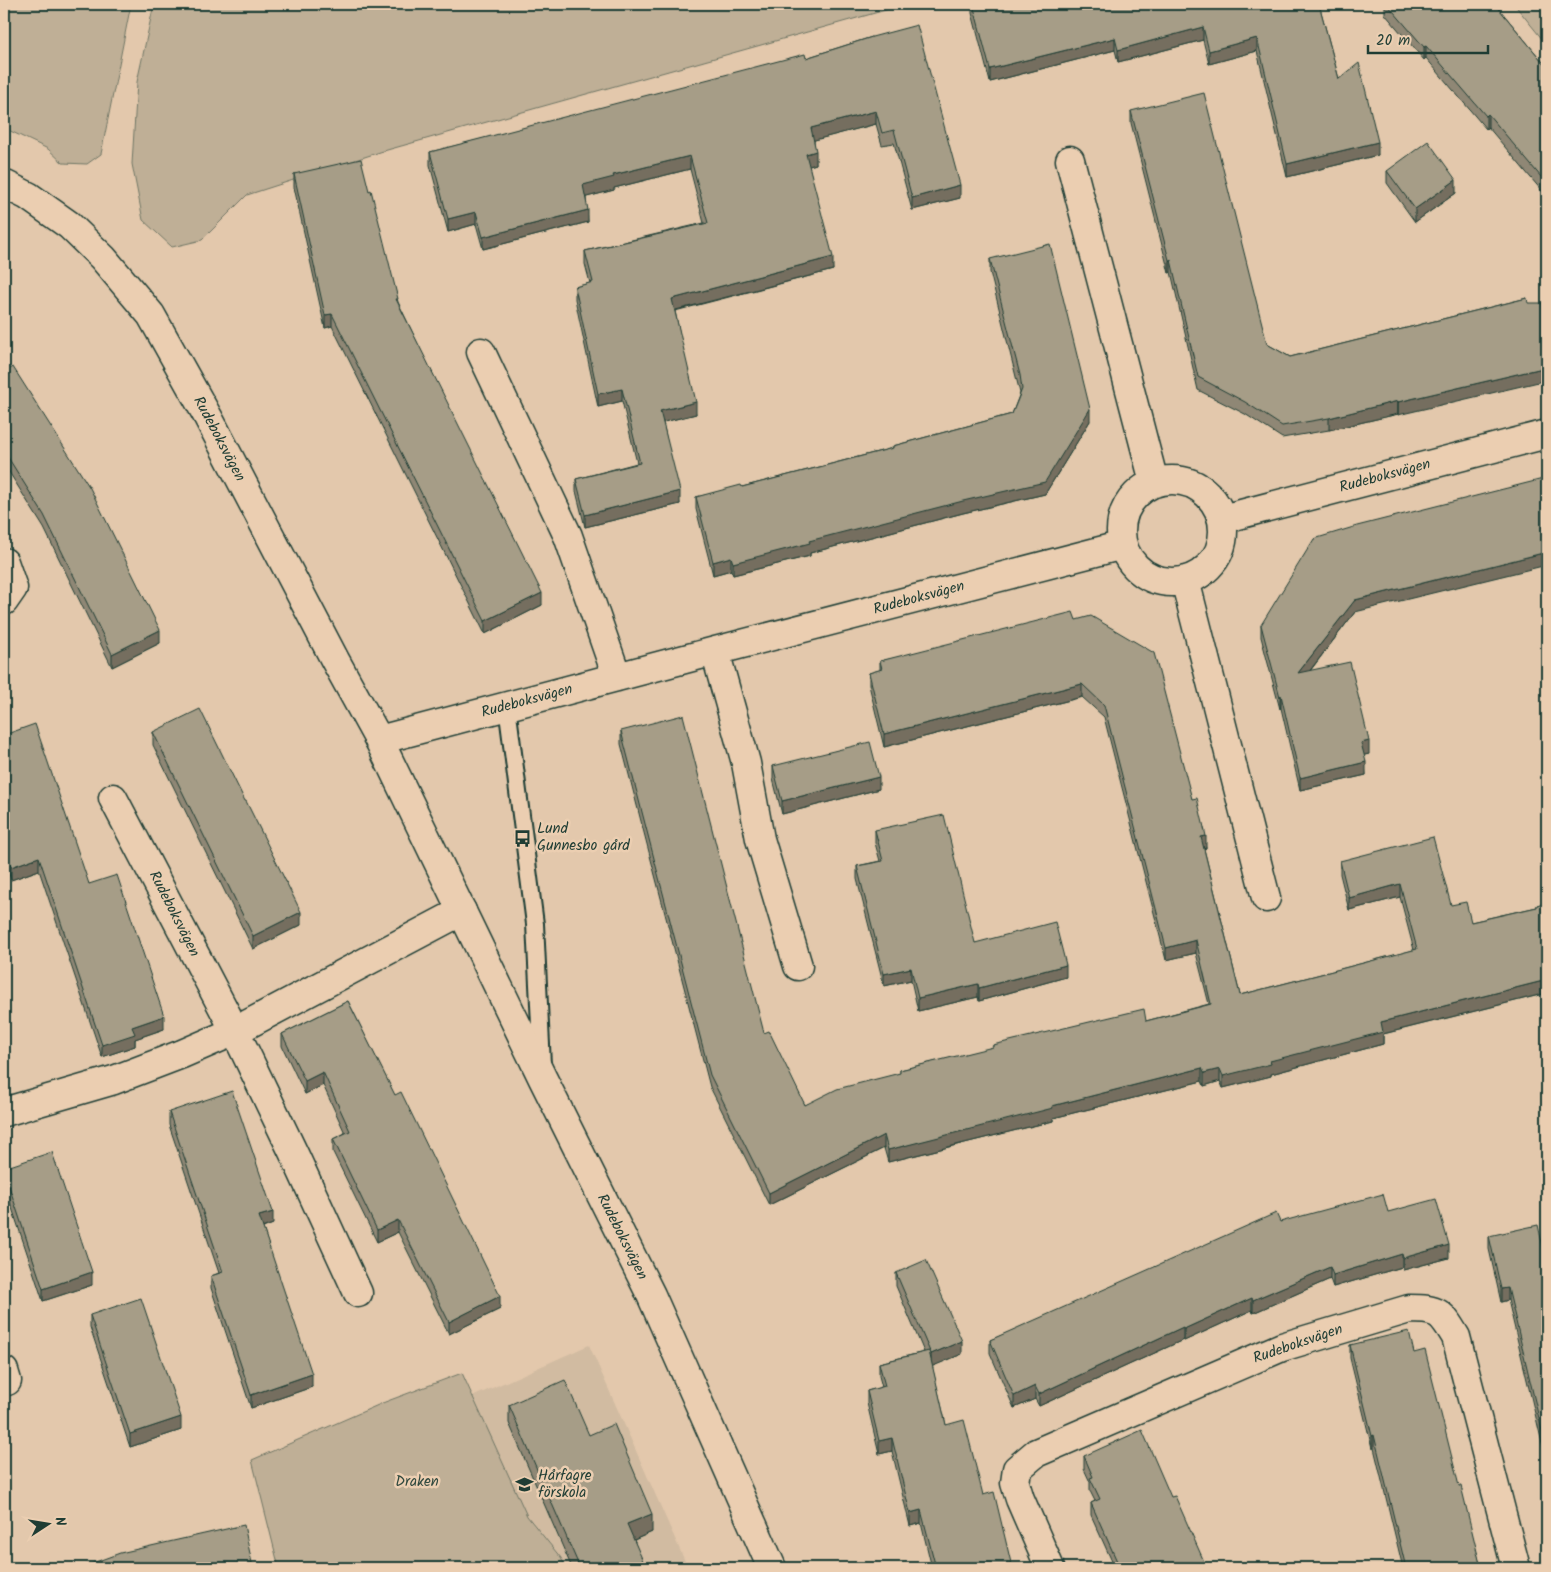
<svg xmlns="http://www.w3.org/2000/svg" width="1551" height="1572" viewBox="0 0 1551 1572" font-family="Kalam,sans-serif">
<rect width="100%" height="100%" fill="#e3c8ac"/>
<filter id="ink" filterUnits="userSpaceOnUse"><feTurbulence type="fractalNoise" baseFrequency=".02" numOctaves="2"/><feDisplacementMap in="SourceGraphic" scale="10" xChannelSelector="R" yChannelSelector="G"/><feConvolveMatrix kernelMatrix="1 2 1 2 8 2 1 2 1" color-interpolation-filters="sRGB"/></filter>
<g filter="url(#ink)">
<path fill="#d1bba1" d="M589 1345 688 1568H639L627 1543 652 1532 614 1443 572 1568H566L561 1558 527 1516 472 1397Z"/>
<path fill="#bfaf96" stroke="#6f7665" d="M4 4H131L101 154 87 164 63 163 48 149 4 128Z
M154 4H907L380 152 247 195 202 240 172 247 143 220 132 164 137 82Z
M1514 4H1547V45Z
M462 1373 527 1516 561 1558 566 1568H279L252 1460 385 1402Z"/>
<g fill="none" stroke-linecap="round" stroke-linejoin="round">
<defs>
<path id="lane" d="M507 706 535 924 542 1065"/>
<path id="street" d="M1070 160 1154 482
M481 352 568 536 617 677
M1121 531a51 51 0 1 1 102 0a51 51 0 1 1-102 0Z
M1222 519 1547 434
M4 562 13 588 4 601
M1185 580 1266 898
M715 651 746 763 760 839 798 966
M379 740 715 651 1123 545
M113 798 235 1031 295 1156 358 1293
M4 1112 114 1080 182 1054 235 1031 462 911
M4 1371 7 1381
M1050 1568 1020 1499 1015 1483 1017 1469 1036 1453 1282 1347 1409 1309C1439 1309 1441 1312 1456 1337L1516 1568"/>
<path id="secondary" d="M4 184 28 196 69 225 103 258 151 315 208 417 335 660 379 740 543 1079 651 1295 772 1568"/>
</defs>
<use href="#lane" stroke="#1f3d34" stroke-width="20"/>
<use href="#street" stroke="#1f3d34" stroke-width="31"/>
<use href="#secondary" stroke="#1f3d34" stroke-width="31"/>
<use href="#lane" stroke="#ebceb1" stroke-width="16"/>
<use href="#street" stroke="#ebceb1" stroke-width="28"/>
<use href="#secondary" stroke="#ebceb1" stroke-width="28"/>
</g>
<path fill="#8f8774" stroke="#1f3d34" d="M972 4H1338L1320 8 1339 79 1378 155 1287 177 1257 51 1209 64 1203 40 1118 62 1115 50 990 82 972 13Z
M1385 4H1495L1547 67V197L1488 127 1486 129 1426 58 1424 60 1385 14Z
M872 37 960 198 912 210 894 143 882 145 876 124 814 140 816 164 809 166 833 270 675 311 696 414 663 422 680 504 585 527 576 491V479L637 463 622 401 598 407 575 299V287L590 283 585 264V251L704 223 690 169 614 188V190L586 197 588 222 483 249 476 224 448 232 430 165V152L806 58Z
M1131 111 1267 344 1290 357 1527 298 1398 415V414L1329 430 1282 438 1245 414 1198 390 1171 272 1169 273 1131 123Z
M1387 171 1456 193 1415 222 1387 183Z
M294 174 369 191 398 302 542 605 485 634 332 326 325 328 294 187Z
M990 259 1090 421 1045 494 963 513 810 553V556L733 575 731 570 713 575 696 509V497L742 487 893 448V446L1012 414 1020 393 990 272Z
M4 373 160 643 112 667 44 528 4 464Z
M1355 612 1310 671 1369 754 1364 755 1366 775 1300 790 1281 708 1280 709 1261 637V625Z
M1076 620 1192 799 1206 848 1204 849 1240 995 1414 950 1400 897 1349 910 1340 874V861L1451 905 1471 922 1537 907V905L1547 902V993L1383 1034V1044L1271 1074V1076L1223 1088 1220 1081 1204 1086 1202 1081 1053 1118V1121L888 1162 884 1148 769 1205 710 1087 621 744V731L764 1033 805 1105 900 1074V1070L993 1048V1045L1146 1021 1209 1004 1196 953 1166 960 1104 717 1082 697 884 747 869 685V673L880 670V661Z
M153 732 301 925 253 949 153 745Z
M4 735 89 884 164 1029 135 1039V1046L102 1057 39 870 11 880 4 858Z
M773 766 879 789 782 814 773 779Z
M875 830 975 943 1066 977 979 1001 978 997 918 1011 911 980 884 986 857 879V866L880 861 875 843Z
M348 1001 500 1309 449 1334 398 1232 377 1242 333 1152V1139L345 1133 323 1085 305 1094 282 1046V1034Z
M169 1112 273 1224 263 1228 312 1387 251 1408 211 1288V1276L219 1273 169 1125Z
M4 1168 92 1285 43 1301 4 1184Z
M1388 1212 1449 1258 1403 1270 1402 1267 1333 1287 1330 1279 1253 1313 1252 1310 1184 1341 1183 1340 1039 1406 1035 1399 1014 1408 990 1353V1340L1280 1222Z
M1489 1236 1547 1265V1464L1508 1300 1501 1302 1489 1249Z
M896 1273 962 1354 932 1366 946 1425 983 1495 1012 1567 1024 1568H932L921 1523 910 1526 892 1451 879 1454 867 1403V1391L882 1387 879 1376V1363L924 1352 896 1286Z
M90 1315 181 1430 130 1447 90 1327Z
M1350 1345 1414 1353 1459 1486 1481 1568H1403L1374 1448H1372L1350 1358Z
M509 1405 589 1435 652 1532 634 1540 643 1568H572L509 1423Z
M1084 1456 1171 1497 1206 1566 1214 1568H1115L1091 1515V1503L1095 1501 1090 1491V1482L1084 1469Z"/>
<path fill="#746e5e" stroke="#1f3d34" d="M1317 4H1338L1317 9Z
M1203 27V40L1118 62V50Z
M1115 38V50L990 82V69Z
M1257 38V51L1209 64V51Z
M1426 46V58L1424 60V47Z
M876 111V124L811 141V128Z
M1488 114V127L1486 129V116Z
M1378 142V155L1287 177V164Z
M816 151V164L806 167V154Z
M690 156V169L614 188V190L583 198V185L613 175Z
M1456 180V193L1415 222V209Z
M960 185V198L912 210V198Z
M588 210V222L483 249V237Z
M476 212V224L448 232V219Z
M833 257V270L672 311V299Z
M1169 260H1171V272L1169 273Z
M332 314V326L325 328V315Z
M1547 367V380L1398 415V402Z
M622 389V401L598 407V394Z
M1398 401V414L1329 430V418Z
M696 402V414L660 423V411Z
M1090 409V421L1045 494 963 513 810 553V556L733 575V563L809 541Z
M680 491V504L585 527V515Z
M1547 552V565L1355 612 1298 686V673L1355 600Z
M731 557V570L713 575V562Z
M542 593V605L485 634V621Z
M160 630V643L112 667V654Z
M1082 684V697L884 747V734Z
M1281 695V708L1280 709V697Z
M1369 741V754L1361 756V743Z
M1366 762V775L1300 790V778Z
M879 777V789L782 814V801Z
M1206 836V848L1201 850V837Z
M39 857V870L11 880V867Z
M1400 884V897L1349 910V898Z
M301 912V925L253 949V936Z
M1196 940V953L1166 960V948Z
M1066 965V977L979 1001V988Z
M911 968V980L884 986V974Z
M1547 980V993L1383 1034V1044L1271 1074V1076L1223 1088V1076L1270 1061 1381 1022Z
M978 984V997L918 1011V998Z
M164 1016V1029L135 1039V1046L102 1057V1045L132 1027Z
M1202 1068V1081L1053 1118V1121L888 1162V1150L1052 1106Z
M1220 1069V1081L1204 1086V1073Z
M323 1072V1085L305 1094V1081Z
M884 1135V1148L769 1205V1193Z
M273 1212V1224L259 1229V1216Z
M398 1220V1232L377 1242V1230Z
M1449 1245V1258L1403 1270V1258Z
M1402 1254V1267L1333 1287V1275Z
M1330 1267V1279L1253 1313V1300Z
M92 1272V1285L43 1301V1289Z
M1508 1288V1300L1501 1302V1289Z
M500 1296V1309L449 1334V1322Z
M1252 1298V1310L1184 1341V1329Z
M1183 1327V1340L1039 1406V1394Z
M962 1341V1354L931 1367V1354Z
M312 1374V1387L251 1408V1395Z
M1035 1386V1399L1014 1408V1396Z
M181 1417V1430L130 1447V1434Z
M1374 1435V1448H1372V1436Z
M892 1438V1451L879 1454V1441Z
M921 1510V1523L910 1526V1513Z
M652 1514V1532L627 1543V1524Z
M643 1561V1568H632V1566Z"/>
<path fill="#a69d87" stroke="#1f3d34" d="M973 4H1319L1339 79 1359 63 1378 142 1287 164 1257 38 1209 51 1203 27 1118 50 1115 38 990 69Z
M1387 4H1495L1547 67V184L1488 114 1486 116 1426 46 1424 47Z
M917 25 960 185 912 198 894 130 882 133 876 111 811 128 816 151 806 154 833 257 672 299 696 402 660 411 680 491 585 515 576 479 640 463 622 389 598 394 575 287 593 282 585 251 708 223 690 156 613 175 614 177 583 185 588 210 483 237 476 212 448 219 430 152 805 54 806 58 872 37Z
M1204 93 1267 344 1290 357 1527 298 1528 303H1542L1547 325V367L1398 402V401L1329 418 1282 426 1245 402 1198 377 1171 260H1169L1131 111Z
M1428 141 1456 180 1415 209 1387 171Z
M361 159 369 191 371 190 398 299H396L542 593 485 621 332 314 325 315 294 174Z
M1050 244 1090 409 1045 482 963 501 809 541 810 543 733 563 731 557 713 562 696 497 741 485 742 487 893 448V446L1012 414 1022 389 1020 375 990 259Z
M13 367 90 488 160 630 112 654 44 515 4 451V373Z
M1547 478V552L1355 600 1298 673 1350 662 1369 741 1361 743 1366 762 1300 778 1281 695 1280 697 1261 625 1314 539 1357 526Z
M1073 612 1076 620 1091 616 1154 653 1192 799 1197 798 1206 836 1201 837 1240 995 1417 949 1400 884 1349 898 1340 861 1433 837 1451 905 1466 902 1471 922 1537 907V905L1547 902V980L1381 1022 1383 1032 1270 1061 1271 1064 1223 1076 1220 1069 1204 1073 1202 1068 1052 1106 1053 1108 888 1150 884 1135 769 1193 710 1075 621 731 683 715 764 1033 769 1031 805 1105 837 1089 900 1073V1070L993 1047V1045L1144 1009 1146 1021 1211 1004 1196 940 1166 948 1104 705 1082 684 884 734 869 673 882 669 880 661Z
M200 709 245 801H246L301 912 253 936 153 732Z
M35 724 89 884 117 875 164 1016 132 1027 135 1034 102 1045 39 857 11 867 4 845V735Z
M870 742 879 777 782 801 773 766Z
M944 815 975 943 1055 922 1066 965 979 988 978 984 918 998 911 968 884 974 857 866 883 861 875 830Z
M348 1001 395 1095 401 1092 500 1296 449 1322 398 1220 377 1230 333 1139 350 1131 323 1072 305 1081 282 1034Z
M232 1091 273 1212 259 1216 312 1374 251 1395 211 1276 223 1272 169 1112Z
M52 1152 92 1272 43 1289 4 1171V1168Z
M1383 1194 1388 1212 1436 1199 1449 1245 1403 1258 1402 1254 1333 1275 1330 1267 1253 1300 1252 1298 1184 1329 1183 1327 1039 1394 1035 1386 1014 1396 990 1340 1276 1213 1280 1222Z
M1538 1225 1547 1265V1452L1508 1288 1501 1289 1489 1236Z
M926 1260 962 1341 931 1354 896 1273Z
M141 1298 181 1417 130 1434 90 1315Z
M1409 1331 1414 1353 1425 1350 1459 1486H1461L1481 1568H1406L1374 1435 1372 1436 1350 1345Z
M929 1351 946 1425 964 1420 983 1495 994 1492 1012 1567 1023 1565 1024 1568H936L921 1510 910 1513 892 1438 879 1441 867 1391 885 1386 879 1363Z
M565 1380 589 1435 614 1424 652 1514 627 1524 643 1561 632 1566 633 1568H580L509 1405Z
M1142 1430 1171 1497 1175 1496 1206 1566 1211 1563 1214 1568H1120L1091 1503 1100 1499 1090 1478 1093 1477 1084 1456Z
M244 1525 253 1568H79L120 1553Z"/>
</g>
<defs>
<symbol id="bus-bare" viewBox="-9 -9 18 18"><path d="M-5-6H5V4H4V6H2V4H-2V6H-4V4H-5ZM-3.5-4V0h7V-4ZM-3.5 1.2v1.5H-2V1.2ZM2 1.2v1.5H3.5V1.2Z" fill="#1f3d34" stroke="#ebceb1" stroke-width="2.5" paint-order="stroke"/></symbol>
<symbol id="school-bare" viewBox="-9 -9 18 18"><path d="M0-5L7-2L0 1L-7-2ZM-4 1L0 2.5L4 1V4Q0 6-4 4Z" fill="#1f3d34" stroke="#ebceb1" stroke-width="2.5" paint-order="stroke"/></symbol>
</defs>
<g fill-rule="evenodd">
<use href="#bus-bare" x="510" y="826" width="25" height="25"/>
<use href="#school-bare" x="512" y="1472" width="25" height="25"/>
</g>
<g text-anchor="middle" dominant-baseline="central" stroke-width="5" stroke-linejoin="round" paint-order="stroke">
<g font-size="15" fill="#1f3d34" stroke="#ebceb1">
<text transform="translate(219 439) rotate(62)">Rudeboksvägen</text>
<text transform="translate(1385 476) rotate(-15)">Rudeboksvägen</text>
<text transform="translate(919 598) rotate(-15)">Rudeboksvägen</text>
<text transform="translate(527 701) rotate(-15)">Rudeboksvägen</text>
<text transform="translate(174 914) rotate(63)">Rudeboksvägen</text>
<text transform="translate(622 1237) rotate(63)">Rudeboksvägen</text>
<text transform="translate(1298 1344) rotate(-19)">Rudeboksvägen</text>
</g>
<g font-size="15" fill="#1f3d34" stroke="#ebceb1" text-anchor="start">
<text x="537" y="829">Lund<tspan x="537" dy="17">Gunnesbo gård</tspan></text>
<text x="538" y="1476">Hårfagre<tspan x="538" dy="17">förskola</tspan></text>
</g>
<g font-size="15" fill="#2f483e" stroke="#ebceb1">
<text x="417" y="1482">Draken</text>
</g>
</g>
<rect width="1551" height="1572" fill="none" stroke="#ebceb1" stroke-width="20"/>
<rect x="10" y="10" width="1531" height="1552" fill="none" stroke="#1f3d34" stroke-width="2" filter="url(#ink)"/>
<g transform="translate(48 1524) rotate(78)" stroke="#ebceb1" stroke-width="4" paint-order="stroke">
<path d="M0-4L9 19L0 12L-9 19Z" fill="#1f3d34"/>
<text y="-8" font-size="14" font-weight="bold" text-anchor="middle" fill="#1f3d34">N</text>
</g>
<path d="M1368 45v8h120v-8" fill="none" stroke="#1f3d34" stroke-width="2.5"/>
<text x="1376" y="45" font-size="15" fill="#1f3d34" stroke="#ebceb1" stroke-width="4" paint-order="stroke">20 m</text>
</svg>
